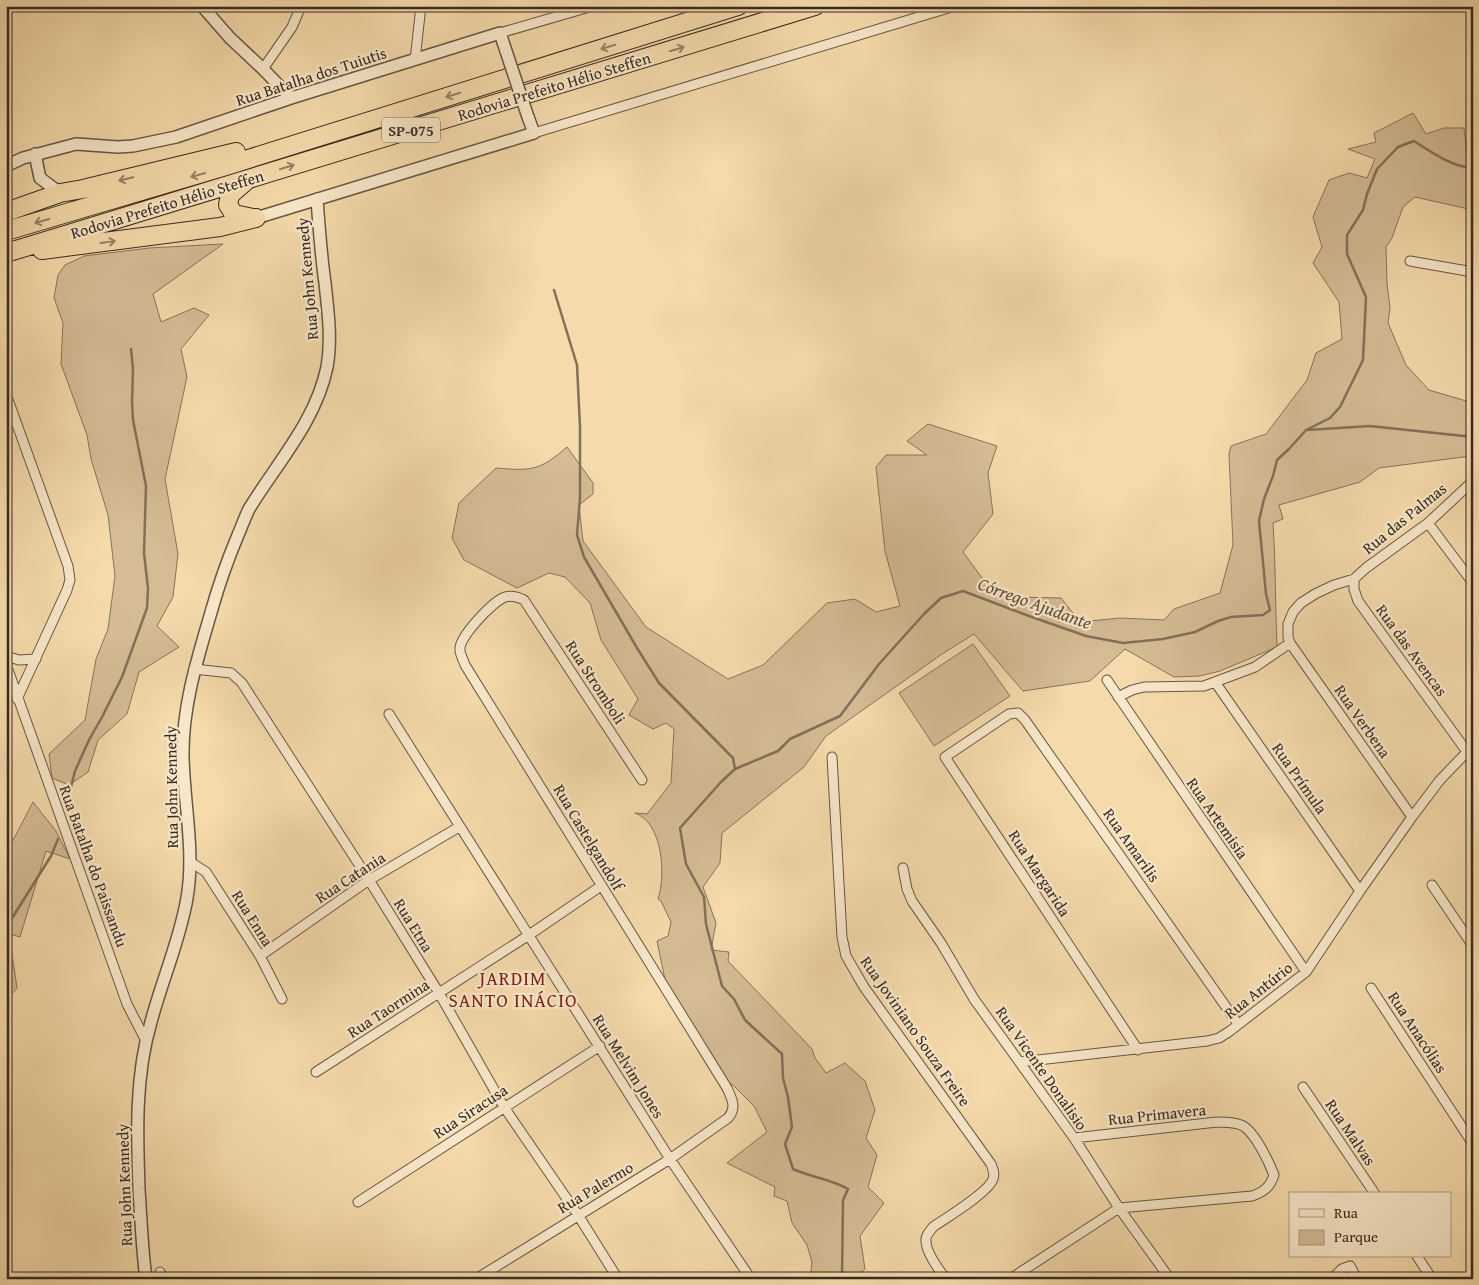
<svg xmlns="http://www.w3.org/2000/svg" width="1479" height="1285" viewBox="0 0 1479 1285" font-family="'Gentium Book Plus',serif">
<rect width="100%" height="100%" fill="#f5daac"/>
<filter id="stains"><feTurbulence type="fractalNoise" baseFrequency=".004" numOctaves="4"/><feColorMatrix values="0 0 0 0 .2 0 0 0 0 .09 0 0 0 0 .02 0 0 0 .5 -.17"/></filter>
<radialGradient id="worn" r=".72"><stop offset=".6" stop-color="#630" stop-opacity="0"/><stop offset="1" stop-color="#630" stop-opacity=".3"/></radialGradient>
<path fill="#d5bc95" stroke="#86745c" d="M1413 113 1426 134 1444 128H1464L1467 155 1473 156V210L1415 197 1403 207 1392 238 1386 247 1387 283 1390 308 1388 323 1406 365 1429 390 1473 403 1471 456 1379 468 1360 482 1279 505 1283 519 1273 523C1276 564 1275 605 1277 647L1220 671 1200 676 1174 677 1125 649 1090 681 1023 691 974 634 942 654 826 736 804 767 722 833 720 863 703 887 716 923 711 950 729 952 728 961 812 1049 815 1058 826 1073 845 1063 865 1081 875 1110 866 1138 877 1155 868 1187 884 1203 860 1236 865 1269 854 1279H810L812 1262 807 1245 792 1223 787 1201 774 1196 775 1187 727 1163 767 1132 754 1106 735 1087 712 1069 669 999 657 941 668 936 671 922 661 901 658 899C666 875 663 823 635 813L647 814 671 783 674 729 666 723 653 729 629 715 638 699 601 640 590 603 565 577 549 573 517 588 464 560 452 538 459 503 496 468C532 471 539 471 567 447L593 483V494L579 505 583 541 646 627 728 679 763 665 827 603 855 599 876 612 900 606 885 551 876 467 886 455H927L907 441 928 424 997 446 988 473 993 514 963 552 985 582 1016 597 1061 598 1080 622 1120 618 1164 620 1174 609 1220 593 1233 545 1229 454 1231 446 1266 434 1307 380 1316 353 1342 339 1339 302 1313 263 1322 247 1313 217 1329 180 1349 173 1367 178 1375 159 1348 149 1376 142 1374 133Z
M223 244 153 294 161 322 194 308 209 315 181 349 187 377 165 479 178 554 173 597 157 626 179 647 139 672 127 714 98 740 88 772 69 785 52 778 49 754 85 720 96 659 108 629 115 576 108 515 91 459 87 435 61 364 63 323 54 298 58 275 65 265 84 256 149 248Z
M973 644 1010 696 934 746 899 693Z
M33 802 56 831 70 859 46 851 20 937 6 933V850L9 848Z
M6 944 11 947 17 988 6 1001Z"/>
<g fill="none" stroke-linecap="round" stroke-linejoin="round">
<path stroke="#837059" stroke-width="2.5" d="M554 290 577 365 580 427V498L577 535 584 557 637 648 659 683 733 758 735 769
M1307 430 1370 426 1473 437
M70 791 75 771 89 740 102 717 122 677 147 608 148 588 144 553 146 486 133 420 132 402 133 369 131 349
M6 931 9 923 51 856 58 839
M6 1270 16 1279
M842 1279 843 1200 848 1189C831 1179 810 1177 793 1169L785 1144 792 1127 788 1097 783 1078 782 1054 745 1020 734 999 722 986 706 924 704 897 686 864 680 828 721 782 735 769 778 751 790 739 840 716 879 664 924 614 941 598 963 591 1029 616 1086 636 1123 643 1163 639 1195 632 1218 621 1231 617 1263 615 1270 610 1266 594 1259 521 1264 499 1273 476 1277 460 1289 449 1306 430 1330 418 1340 407 1363 360 1366 297 1347 254V235L1363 210 1367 194 1377 169 1398 147 1414 141C1431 152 1452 167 1473 168"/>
<defs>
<path id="minor" d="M500 33 593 6
M415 60 421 6
M263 69 292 27 301 6
M534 133 955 6
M1410 261 1473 272
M6 394 68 566 70 580 67 590 17 699
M1428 523 1473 583
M1354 579V589L1358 601 1473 760
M1290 643 1412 817
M6 656 19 660 36 659
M6 664 127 1004 146 1041
M194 669 231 673 242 683 369 880 439 993 504 1107 578 1215 618 1279
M1107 680 1306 972
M1215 682 1360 891
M1118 697 1132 690 1144 687 1204 686 1255 667 1290 643 1288 637V624L1293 612 1301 603 1315 594 1334 585 1354 579 1366 568 1428 523 1473 481
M389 714 670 1159 751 1279
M832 757 842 937 846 956 864 987 991 1164C993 1169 995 1174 993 1179 989 1192 946 1218 933 1227 930 1231 925 1236 926 1241 926 1252 939 1270 946 1279
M189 861 206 872 260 956 282 999
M903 868 907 889 912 901 941 943 974 999 1074 1138 1119 1208 1170 1279
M1432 885 1473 946
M260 956 369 880 459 827
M1371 988 1473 1144
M1138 1050 945 757 1009 714 1018 713 1025 720 1238 1024
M1020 1062 1207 1041 1219 1038 1230 1031 1306 972 1360 891 1412 817 1440 780 1466 753
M316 1072 529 935 601 886
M1303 1087 1375 1194
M358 1202 600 1046
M1417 1256 1432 1279
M160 1272 163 1279
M476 1279 670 1159 728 1118C737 1108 732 1099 727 1088L465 665C464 661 460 655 460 650 458 638 493 601 505 597 512 595 518 597 524 600L642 780
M1010 1279 1119 1208 1252 1196C1264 1192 1270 1187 1274 1175 1269 1162 1254 1130 1241 1125 1234 1122 1225 1122 1217 1122L1074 1138
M1337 1279 1336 1275 1342 1269 1350 1266 1357 1279"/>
<path id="tertiary" d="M202 6 230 38 263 69 291 98
M35 154 40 178 60 193
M6 166 23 158 76 144 118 147 133 146 176 137 291 98 500 33 506 51
M256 218 534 133 528 117
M146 1279C142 1249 141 1219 139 1189 137 1134 135 1076 151 1022 162 980 180 940 187 898 195 852 184 803 183 757 182 706 198 657 212 609 219 584 228 559 238 535 242 526 245 517 249 509 277 463 316 421 327 367 332 339 328 311 325 283 321 255 319 227 317 199"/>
<path id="motorway" d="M245 182 230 195 228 205 234 214 253 218
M6 212 60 193 83 189 236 152
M6 231 229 165 738 6
M42 250 220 227 256 218
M6 253 815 6"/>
</defs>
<use href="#minor" stroke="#675744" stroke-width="11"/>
<use href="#tertiary" stroke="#675744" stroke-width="14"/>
<use href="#motorway" stroke="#382b22" stroke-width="20"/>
<use href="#minor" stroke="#f8e7c9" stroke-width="9"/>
<use href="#tertiary" stroke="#f8e7c9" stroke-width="11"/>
<use href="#motorway" stroke="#f5daac" stroke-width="18"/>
<defs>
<path id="tertiary-bridge" d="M506 51 528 117"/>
</defs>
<use href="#tertiary-bridge" stroke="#675744" stroke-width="14" stroke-linecap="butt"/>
<use href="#tertiary-bridge" stroke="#f8e7c9" stroke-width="11"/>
</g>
<defs><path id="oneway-shaft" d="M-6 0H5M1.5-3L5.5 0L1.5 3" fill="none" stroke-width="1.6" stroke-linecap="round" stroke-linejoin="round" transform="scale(1.25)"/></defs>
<g stroke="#968267">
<use href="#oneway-shaft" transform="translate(608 47) rotate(163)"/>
<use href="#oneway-shaft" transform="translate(677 49) rotate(-17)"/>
<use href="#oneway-shaft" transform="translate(453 95) rotate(163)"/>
<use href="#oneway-shaft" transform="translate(287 167) rotate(-17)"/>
<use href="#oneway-shaft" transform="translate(198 175) rotate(164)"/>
<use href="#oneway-shaft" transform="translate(126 179) rotate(166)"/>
<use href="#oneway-shaft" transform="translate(42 221) rotate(164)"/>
<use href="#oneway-shaft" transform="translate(108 242) rotate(-8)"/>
</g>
<g text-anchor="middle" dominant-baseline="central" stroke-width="4.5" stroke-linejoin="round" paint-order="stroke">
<rect fill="#f8e7c9" stroke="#726354" stroke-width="1" x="382" y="117.5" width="58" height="25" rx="4"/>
<g font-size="15" font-weight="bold" fill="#382b22">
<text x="411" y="130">SP-075</text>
</g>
<g font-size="16" fill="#382b22" stroke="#f8e7c9">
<text transform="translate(311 76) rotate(-18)">Rua Batalha dos Tuiutis</text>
<text transform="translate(554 86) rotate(-17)">Rodovia Prefeito Hélio Steffen</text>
<text transform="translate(167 204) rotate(-17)">Rodovia Prefeito Hélio Steffen</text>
<text transform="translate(307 279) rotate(-95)">Rua John Kennedy</text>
<text transform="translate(1404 518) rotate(-39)">Rua das Palmas</text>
<text transform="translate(1412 650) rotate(54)">Rua das Avencas</text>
<text transform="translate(596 682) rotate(57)">Rua Stromboli</text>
<text transform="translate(1363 721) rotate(55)">Rua Verbena</text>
<text transform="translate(1300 778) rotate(55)">Rua Prímula</text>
<text transform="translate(171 787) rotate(-91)">Rua John Kennedy</text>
<text transform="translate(1218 818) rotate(55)">Rua Artemisia</text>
<text transform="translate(589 837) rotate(59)">Rua Castelgandolf</text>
<text transform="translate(1132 845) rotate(55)">Rua Amarilis</text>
<text transform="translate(94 866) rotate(70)">Rua Batalha do Paissandu</text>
<text transform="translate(1040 873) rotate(57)">Rua Margarida</text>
<text transform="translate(350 877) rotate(-33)">Rua Catania</text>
<text transform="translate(253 918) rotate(58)">Rua Enna</text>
<text transform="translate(414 925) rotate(58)">Rua Etna</text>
<text transform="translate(1258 990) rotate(-38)">Rua Antúrio</text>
<text transform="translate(388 1008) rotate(-33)">Rua Taormina</text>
<text transform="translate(916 1031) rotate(55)">Rua Joviniano Souza Freire</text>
<text transform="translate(1418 1032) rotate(57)">Rua Anacólias</text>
<text transform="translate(629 1066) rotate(58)">Rua Melvim Jones</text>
<text transform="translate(1042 1068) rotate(55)">Rua Vicente Donalisio</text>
<text transform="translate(470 1111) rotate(-33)">Rua Siracusa</text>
<text transform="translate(1157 1114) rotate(-6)">Rua Primavera</text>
<text transform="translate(1351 1132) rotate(56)">Rua Malvas</text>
<text transform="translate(124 1185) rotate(-92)">Rua John Kennedy</text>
<text transform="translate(595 1187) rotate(-31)">Rua Palermo</text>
</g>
<g font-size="18" font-style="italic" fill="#5e4e3d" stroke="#f8e7c9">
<text transform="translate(1035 603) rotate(20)">Córrego Ajudante</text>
</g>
<g font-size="19" letter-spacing="1" fill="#7a1f14" stroke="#f8e7c9">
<text x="513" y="978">JARDIM<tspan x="513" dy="22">SANTO INÁCIO</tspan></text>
</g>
</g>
<rect width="1479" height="1285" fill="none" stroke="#f5daac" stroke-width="25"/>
<rect x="8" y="8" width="1464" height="1270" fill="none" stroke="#382b22" stroke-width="2.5"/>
<rect x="12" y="12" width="1454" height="1260" fill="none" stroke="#382b22"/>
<rect x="1289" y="1192" width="162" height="65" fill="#f8e7c9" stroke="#ab9c86"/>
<rect x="1299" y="1209" width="25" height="8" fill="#f8e7c9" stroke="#ab9c86"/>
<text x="1334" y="1218" font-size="15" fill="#382b22">Rua</text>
<rect x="1299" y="1230" width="25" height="15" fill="#d5bc95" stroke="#ab9c86"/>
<text x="1334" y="1242" font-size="15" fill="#382b22">Parque</text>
<rect width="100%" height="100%" filter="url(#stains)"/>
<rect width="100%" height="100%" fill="url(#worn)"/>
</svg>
